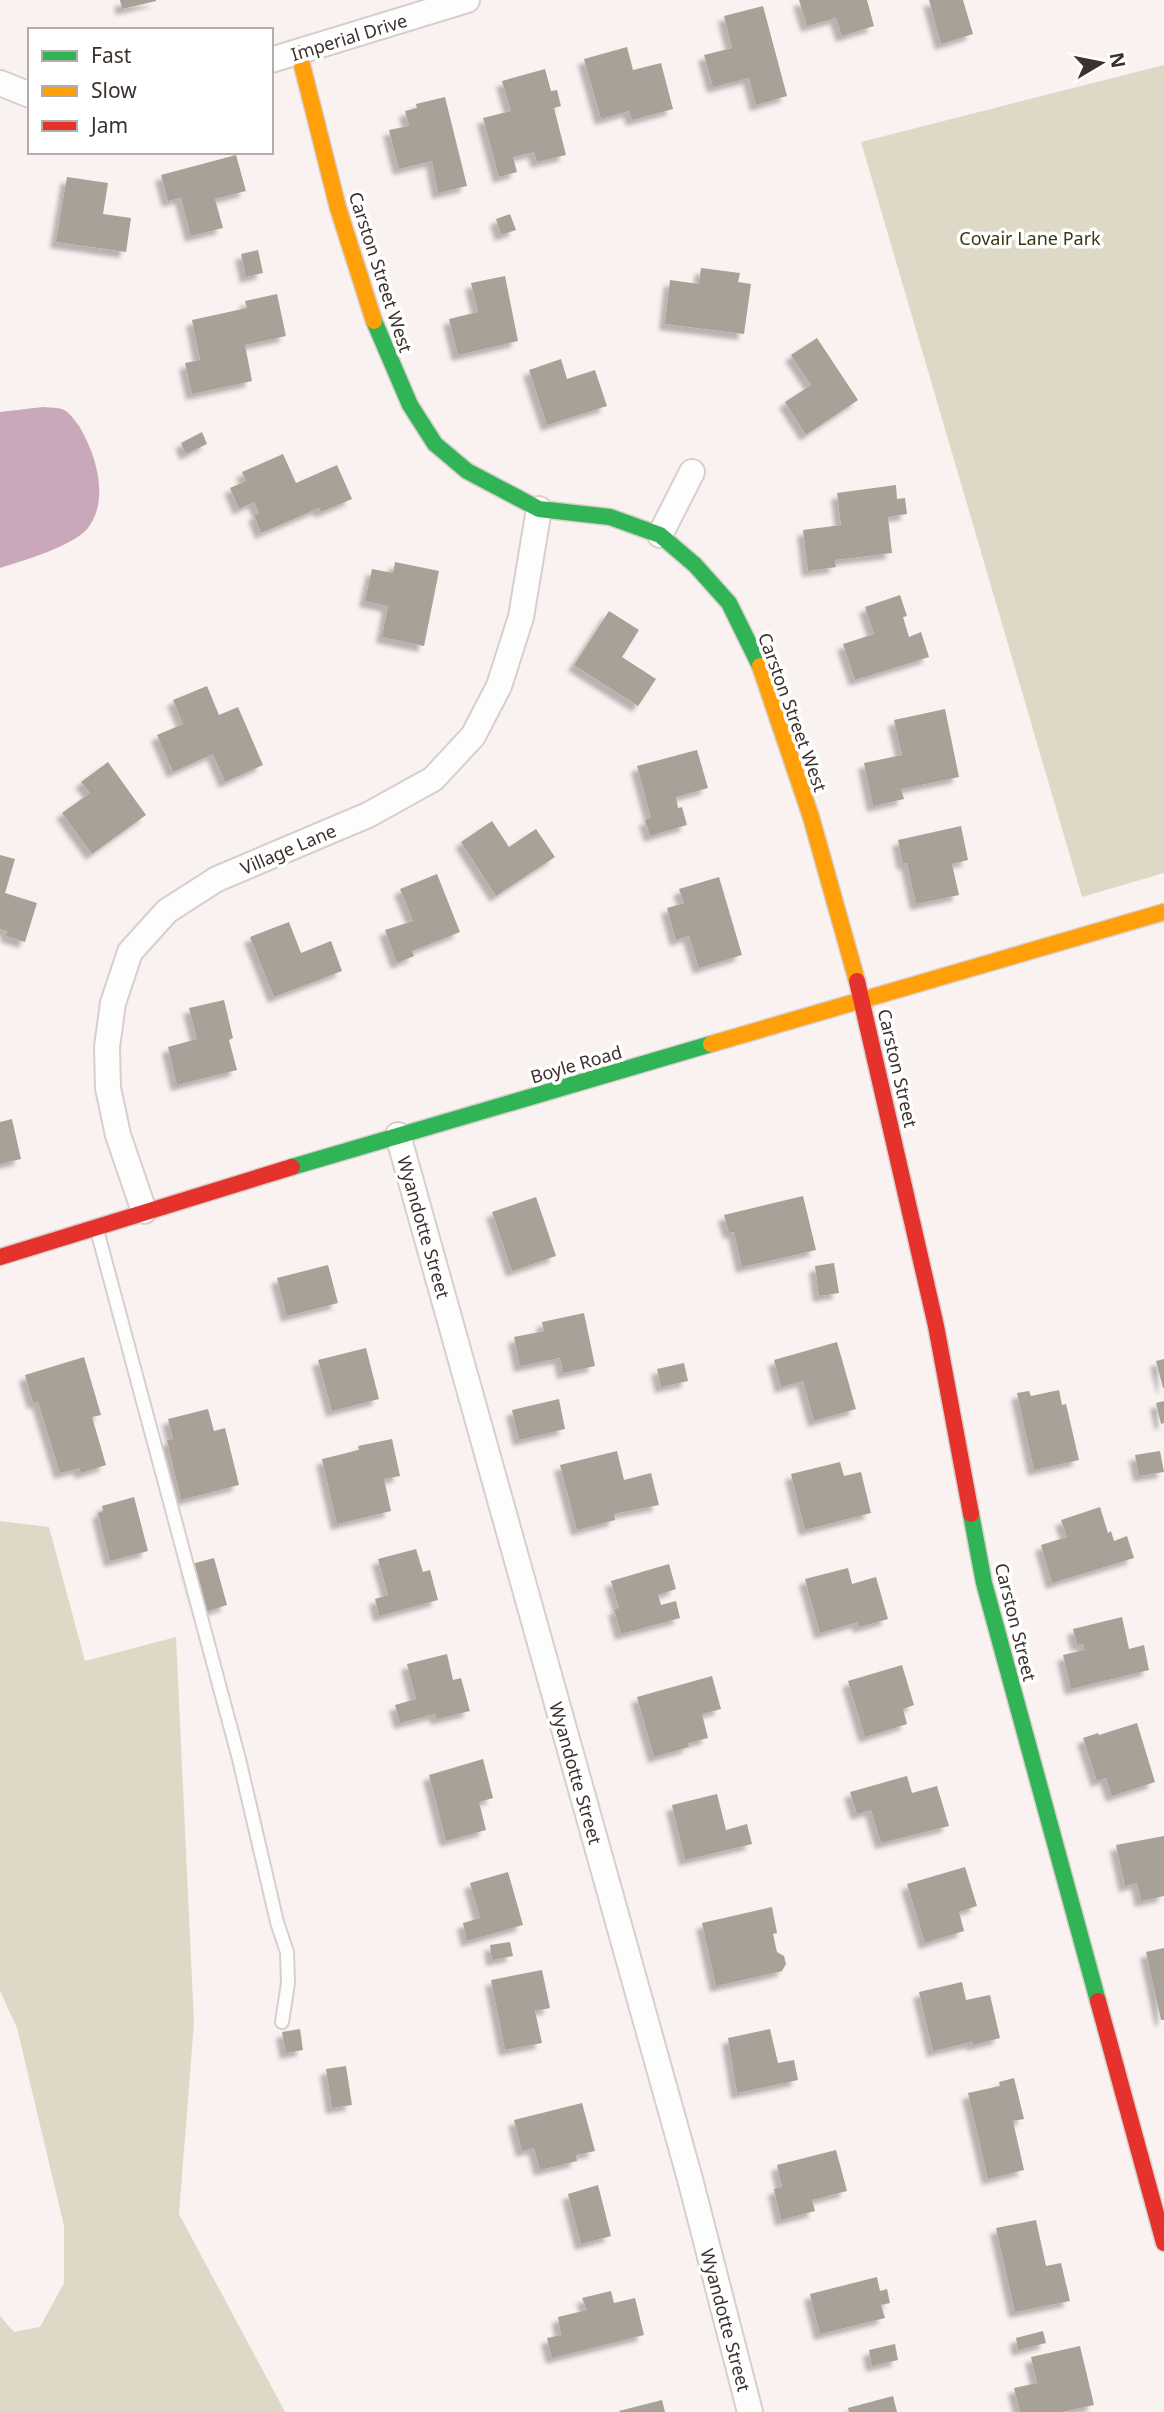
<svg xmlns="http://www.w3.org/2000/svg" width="1164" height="2412" viewBox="0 0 1164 2412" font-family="'Noto Sans',sans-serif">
<defs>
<filter id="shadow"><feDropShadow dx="-6" dy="6" stdDeviation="2" flood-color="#0004"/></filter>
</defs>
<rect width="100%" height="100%" fill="#f9f2f0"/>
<path fill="#ded9c7" d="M1164 65V873L1082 897 861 142Z
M0 1521 49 1527 85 1661 176 1637 194 2023 179 2214 285 2412H0V2316L14 2332 40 2327 64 2283V2226L17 2028 0 1991Z"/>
<path fill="#caa8bb" d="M43 407C49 408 59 407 64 410 70 413 75 421 79 426 96 454 110 499 88 528 74 546 22 561 0 568V412Z"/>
<path fill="#a9a098" filter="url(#shadow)" d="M120 0H156V1L122 9Z
M799 0H867L874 26 842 36 836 18 807 26Z
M929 0H963L973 34 941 44Z
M763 6 787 96 756 105 749 78 713 87 704 55 732 48 724 16Z
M627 47 633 70 661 63 673 109 632 120 629 111 601 119 584 59Z
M545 69 551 91 557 90 561 106 554 108 566 155 537 162 534 152 513 157 517 172 499 177 483 118 511 111 502 81Z
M445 97 467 186 438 193 432 161 399 169 389 130 409 126 405 111 417 108 416 104Z
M236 155 246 191 215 199 223 228 191 236 181 198 168 201 161 175Z
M67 177 108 183 103 214 131 218 126 252 56 242Z
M510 214 516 230 501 235 496 219Z
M258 250 263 273 246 277 241 254Z
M701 268 740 273 738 282 751 284 744 334 665 324 670 280 699 284Z
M505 276 518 341 458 355 449 319 478 312 471 283Z
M277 294 286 336 245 345 252 381 192 394 185 363 200 360 192 320 247 308 245 301Z
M817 338 858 400 806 435 785 402 811 385 791 355Z
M561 359 567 379 595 370 607 406 547 425 529 370Z
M202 432 207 444 186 454 181 443Z
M283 454 296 483 337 465 352 499 321 512 319 508 261 533 254 515 259 513 254 502 239 509 230 488 246 481 242 472Z
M896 485 897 499 905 498 907 514 888 517 892 553 835 560 836 567 808 571 803 530 841 525 837 493Z
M395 562 439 571 424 646 382 637 388 606 365 601 372 569 393 573Z
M900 595 907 616 903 617 909 637 921 632 929 657 855 680 843 644 874 634 865 607Z
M609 611 639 630 622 657 656 679 638 706 574 665Z
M207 686 219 715 238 707 263 765 225 782 213 754 173 772 157 735 183 724 173 700Z
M945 709 959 777 901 789 904 799 873 806 864 763 902 755 894 720Z
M697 750 708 788 676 797 678 808 682 807 687 825 650 836 645 820 651 818 637 766Z
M108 762 146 815 92 854 62 813 90 793 81 782Z
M492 821 509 847 536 829 555 857 496 896 461 842Z
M961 826 968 860 952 864 959 895 916 904 907 863 903 864 898 840Z
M0 855 15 859 5 893 37 903 25 942 6 936 7 931 0 929Z
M437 874 460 932 412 951 414 956 397 963 385 930 413 921 400 889Z
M719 877 742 955 699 968 689 936 676 940 667 908 684 903 679 889Z
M289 922 301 953 331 941 342 971 274 997 250 937Z
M224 1000 233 1038 229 1040 237 1070 177 1085 168 1047 197 1039 189 1008Z
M12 1119 21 1159 0 1164V1122Z
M803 1196 816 1250 742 1267 734 1232 729 1233 724 1215Z
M536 1197 556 1256 512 1271 492 1212Z
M834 1263 839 1293 819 1296 815 1266Z
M328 1265 338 1303 287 1316 277 1278Z
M584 1313 595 1366 563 1373 560 1358 520 1366 514 1337 544 1331 542 1322Z
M837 1342 856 1409 814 1421 803 1381 781 1387 774 1360Z
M366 1348 379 1399 332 1411 318 1360Z
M84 1357 101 1415 92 1417 106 1465 81 1473 79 1468 60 1473 38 1402 33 1403 25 1375Z
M1164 1359V1388H1163L1156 1361Z
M684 1363 688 1381 661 1387 657 1369Z
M1059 1390 1062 1405 1066 1404 1079 1460 1034 1470 1017 1393 1029 1391 1031 1396Z
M559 1399 565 1429 519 1440 512 1410Z
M1164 1401V1423L1161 1424 1156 1403Z
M208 1409 214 1431 225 1428 239 1485 181 1500 167 1440 173 1439 168 1419Z
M392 1439 400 1476 384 1479 391 1511 337 1524 322 1459 359 1450 358 1446Z
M617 1451 624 1480 651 1473 659 1505 614 1514 615 1520 577 1530 560 1465Z
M1160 1451 1164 1472 1139 1476 1135 1455Z
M840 1462 844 1476 861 1472 871 1513 805 1530 791 1474Z
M134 1497 148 1551 110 1561 98 1513 103 1511 102 1506Z
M1100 1507 1108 1533 1111 1531 1114 1541 1127 1536 1134 1558 1052 1583 1041 1545 1067 1537 1061 1520Z
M416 1549 423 1572 430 1570 438 1600 379 1616 375 1599 388 1595 378 1559Z
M214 1558 227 1605 202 1613 188 1565Z
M669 1564 676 1589 658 1595 661 1605 676 1601 680 1618 621 1634 614 1609 619 1608 611 1581Z
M848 1568 852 1584 876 1577 888 1619 859 1627 858 1622 820 1633 805 1579Z
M1122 1617 1129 1649 1144 1645 1149 1670 1071 1689 1063 1655 1084 1650 1083 1644 1077 1645 1073 1629Z
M447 1654 453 1680 461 1678 470 1711 437 1719 435 1714 400 1723 395 1705 416 1699 407 1664Z
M902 1665 914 1705 903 1709 907 1724 865 1737 848 1681Z
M712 1676 721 1709 702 1714 708 1738 688 1743 689 1747 654 1757 637 1697Z
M1137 1723 1155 1782 1112 1796 1106 1778 1097 1781 1083 1738 1098 1733 1099 1735Z
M483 1759 493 1798 479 1802 486 1830 446 1841 429 1775Z
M907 1776 912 1793 937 1786 949 1826 881 1843 871 1810 857 1814 850 1792Z
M717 1794 726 1830 747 1824 752 1844 685 1860 672 1805Z
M1164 1836V1896L1141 1901 1137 1883 1125 1886 1116 1845Z
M965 1867 977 1906 959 1912 964 1931 925 1943 907 1884Z
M508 1872 523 1925 467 1941 463 1923 480 1918 470 1883Z
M772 1907 777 1933 773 1934 777 1952 784 1956 786 1964 782 1971 716 1986 702 1923Z
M510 1942 513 1956 492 1960 490 1945Z
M1164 1948V2020H1161L1146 1952Z
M542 1970 550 2008 535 2011 542 2043 505 2050 491 1980Z
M962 1982 966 2000 990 1995 1000 2038 973 2045 972 2042 933 2051 919 1992Z
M300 2029 303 2050 286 2053 282 2032Z
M770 2029 778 2063 794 2060 798 2080 737 2093 728 2038Z
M346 2066 352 2105 332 2108 326 2069Z
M1014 2078 1024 2119 1013 2121 1024 2170 988 2179 968 2093 1000 2086 999 2082Z
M582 2103 595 2151 576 2155 577 2161 540 2170 534 2148 522 2151 514 2120Z
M836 2150 847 2191 812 2200 815 2211 781 2220 774 2189 782 2187 777 2165Z
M598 2185 611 2236 581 2244 568 2194Z
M1036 2220 1046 2266 1061 2263 1070 2301 1015 2312 996 2228Z
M877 2277 880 2291 887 2289 890 2303 881 2305 885 2318 820 2334 810 2294Z
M611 2291 614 2303 635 2298 644 2335 552 2358 547 2338 561 2335 558 2317 587 2310 582 2298Z
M1043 2331 1046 2343 1018 2350 1016 2338Z
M895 2344 898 2360 872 2366 869 2350Z
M1080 2346 1094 2405 1062 2412H1020L1014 2388 1037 2383 1031 2357Z
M893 2396 897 2412H849L848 2408Z
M662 2400 665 2412H620L619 2411Z"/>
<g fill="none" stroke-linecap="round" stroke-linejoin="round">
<defs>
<path id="lane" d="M97 1230 239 1759 277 1922 287 1952 288 1983 282 2022"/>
<path id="street" d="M271 60 467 0
M0 83 30 95
M660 535 692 472
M398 1135 690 2179 750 2412
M144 1211 118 1135 108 1088 107 1047 113 1003 130 952 167 911 217 879 368 815 433 779 473 736 499 686 521 617 539 509"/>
<path id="fast" d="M374 321 410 405 435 444 467 471 539 509 610 517 660 535 695 565 729 603 760 666
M292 1167 711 1044
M971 1514 984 1583 1098 2001"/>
<path id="slow" d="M299 53 338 208 374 321
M760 666 811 817 857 981
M711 1044 1164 912"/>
<path id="jam" d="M857 981 936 1326 971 1514
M0 1257 292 1167
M1098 2001 1164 2243"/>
</defs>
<use href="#lane" stroke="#d7cfcc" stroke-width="16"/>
<use href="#street" stroke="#d7cfcc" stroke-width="28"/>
<use href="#fast" stroke="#d7cfcc" stroke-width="19"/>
<use href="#slow" stroke="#d7cfcc" stroke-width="19"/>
<use href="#jam" stroke="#d7cfcc" stroke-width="19"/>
<use href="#lane" stroke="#fefdfd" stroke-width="12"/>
<use href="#street" stroke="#fefdfd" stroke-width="24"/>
<use href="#fast" stroke="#30b455" stroke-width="16"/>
<use href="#slow" stroke="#ff9f0a" stroke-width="16"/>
<use href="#jam" stroke="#e5322d" stroke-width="16"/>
</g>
<g text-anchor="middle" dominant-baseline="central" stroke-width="7" stroke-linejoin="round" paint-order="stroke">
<g font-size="18" fill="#3c312d" stroke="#fff">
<text transform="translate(349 37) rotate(-17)">Imperial Drive</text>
<text transform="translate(381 272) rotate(72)">Carston Street West</text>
<text transform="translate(793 712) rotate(70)">Carston Street West</text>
<text transform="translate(288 849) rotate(-23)">Village Lane</text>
<text transform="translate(576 1064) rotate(-16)">Boyle Road</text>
<text transform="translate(898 1068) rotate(77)">Carston Street</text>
<text transform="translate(424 1227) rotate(74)">Wyandotte Street</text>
<text transform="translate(1016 1622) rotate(76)">Carston Street</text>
<text transform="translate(576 1773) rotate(74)">Wyandotte Street</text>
<text transform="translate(726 2320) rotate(75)">Wyandotte Street</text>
</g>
<g font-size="18" fill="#3b360e" stroke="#fff">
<text x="1030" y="238">Covair Lane Park</text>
</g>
</g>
<rect x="28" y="28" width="245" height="126" fill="#ffffff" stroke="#b1adab" stroke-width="2"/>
<rect x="42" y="51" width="35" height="10" fill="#30b455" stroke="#b1adab" stroke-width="2"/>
<text x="91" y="63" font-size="21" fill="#3c312d">Fast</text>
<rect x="42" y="86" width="35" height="10" fill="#ff9f0a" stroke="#b1adab" stroke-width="2"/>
<text x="91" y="98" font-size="21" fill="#3c312d">Slow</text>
<rect x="42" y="121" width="35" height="10" fill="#e5322d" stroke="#b1adab" stroke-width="2"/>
<text x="91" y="133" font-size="21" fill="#3c312d">Jam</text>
<g transform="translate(1101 63) rotate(80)" stroke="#ffffff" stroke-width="5" paint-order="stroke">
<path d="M0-5L12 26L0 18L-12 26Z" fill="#3c312d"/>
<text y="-10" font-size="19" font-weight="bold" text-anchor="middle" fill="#3c312d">N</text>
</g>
</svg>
